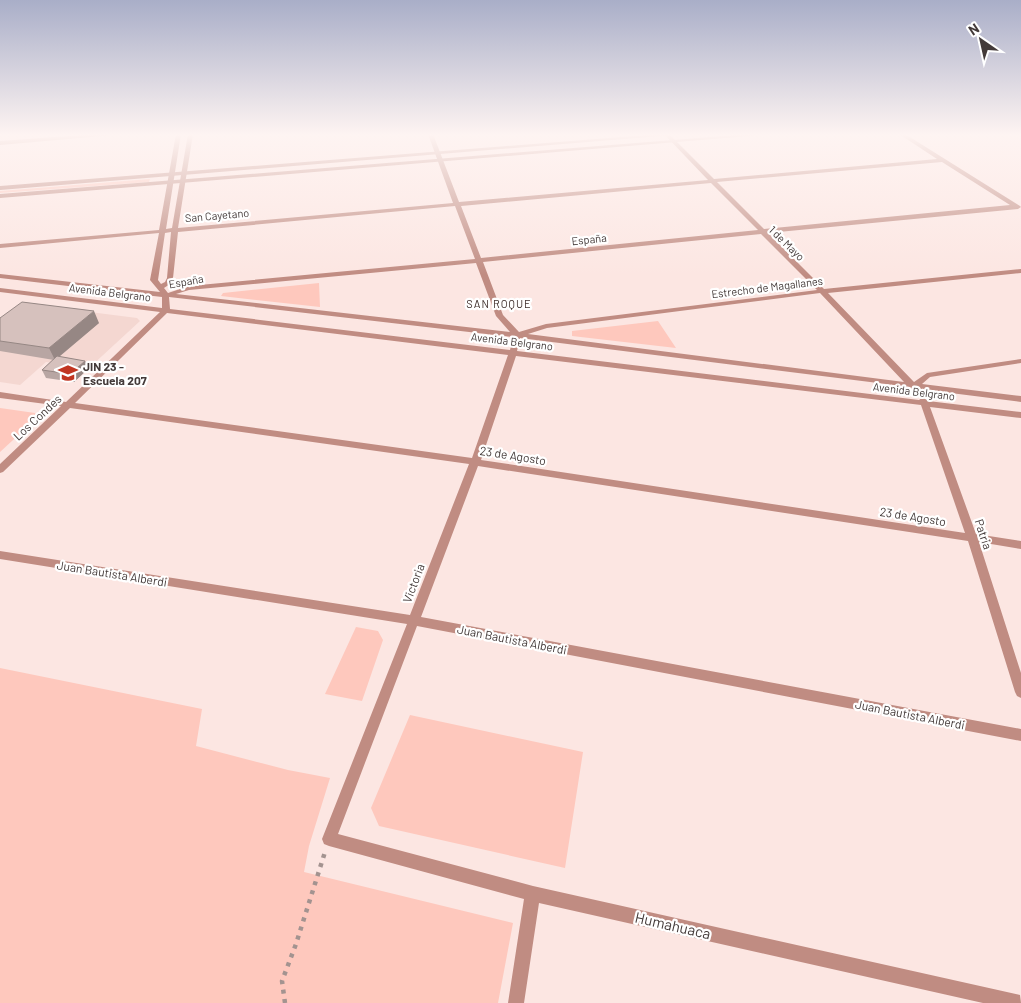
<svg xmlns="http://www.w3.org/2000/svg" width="1021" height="1003" viewBox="0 0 1021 1003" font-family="Barlow,sans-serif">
<rect width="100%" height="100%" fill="#fce6e2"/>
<path fill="#f4d7d1" d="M35 305 137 318 140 321 89 368 46 362 20 385 0 382V332Z"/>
<path fill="#fec8bd" d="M150 179 149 182 0 193V191Z
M319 283 320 307 221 296 223 293Z
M658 321 676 348 572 336V331Z
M0 408 35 413 37 418 0 452Z
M356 627 378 631 383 640 362 701 325 694Z
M0 668 202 709 196 746 288 770 330 778 309 846 304 872 513 923 498 1003H0Z
M410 715 583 752 565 868 379 826 371 808Z"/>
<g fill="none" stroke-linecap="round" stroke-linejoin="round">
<path stroke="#a39390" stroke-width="4.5" stroke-dasharray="4 5.5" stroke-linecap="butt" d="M285 1003 282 981 296 944 325 852"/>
<path fill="#c08c82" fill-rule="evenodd" d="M97 134H125L0 145V141Z
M176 134H181L166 229 172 228 188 134H193L178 228 453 203 428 134H433L459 202 708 180 664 134H669L714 179 937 159 899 134H905L1020 206 1021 207 1018 209 768 233 824 289 1021 269V273L828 293 914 382 927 373 1021 359V363L930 377 922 384 1021 396V402L919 389 915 391 910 387 520 338 517 351 919 400 923 397 928 401 1021 412V418L930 407 976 534 1021 541V549L979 542 1021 673V698L1017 696 1015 692 968 541 478 466 421 617 1021 729V741L417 626 338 834 533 886 1020 995 1021 1003H983L539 903 524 1003H508L524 899 329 846 324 844 322 839 407 624 0 559V551L410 615 469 464 70 408 3 472 0 473V464L61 406 0 398V392L66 402 160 312 0 292V288L162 308V297L0 278V274L160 292 150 280 159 233 0 248V244L159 230ZM942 162 1010 205 764 229 717 182ZM711 183 758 230 481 258 461 206ZM455 206 475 259 189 286 168 293 164 288 170 284 173 278 178 232ZM171 232 167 278 165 282 161 284 158 280 165 233ZM761 234 817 290 546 324 519 332 503 315 483 262ZM476 263 496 316 510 332 176 294 189 290ZM820 293 904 382 528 334 547 328ZM169 297 513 337 510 350 170 309ZM167 313 508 355 472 458 75 403ZM516 356 921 405 965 533 481 460Z"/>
<path fill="#c08c82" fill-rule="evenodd" d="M659 134H685L0 190V186Z
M748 134H774L0 198V194Z"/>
</g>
<path fill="#b8a6a3" d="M0 318 99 323 59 357 85 361 89 368 74 382 46 378 42 370 54 360 0 351Z"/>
<path fill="#968784" d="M94 311 99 323 55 360 49 348Z
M85 361 89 368 74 382 70 374Z"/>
<path fill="#d6c1bd" stroke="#968784" d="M22 302 94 311 49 348 0 341V318Z
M57 356 85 361 70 374 42 370Z"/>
<linearGradient id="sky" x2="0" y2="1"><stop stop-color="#a9aec8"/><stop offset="0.49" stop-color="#fef4f2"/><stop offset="1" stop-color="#fef4f2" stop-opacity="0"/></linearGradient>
<rect width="1021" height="275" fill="url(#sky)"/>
<defs>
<symbol id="school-bare" viewBox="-9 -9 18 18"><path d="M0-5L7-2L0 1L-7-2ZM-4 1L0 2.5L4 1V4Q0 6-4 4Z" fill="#c13521" stroke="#fff" stroke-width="2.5" paint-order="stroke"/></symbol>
</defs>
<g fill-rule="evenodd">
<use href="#school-bare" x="54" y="359" width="28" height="28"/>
</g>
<g text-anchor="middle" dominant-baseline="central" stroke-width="4.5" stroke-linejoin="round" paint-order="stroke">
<g font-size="11" fill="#433a39" stroke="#fff">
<text transform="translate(217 215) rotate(-5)">San Cayetano</text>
<text transform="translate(589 239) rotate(-6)">España</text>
<text transform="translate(787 243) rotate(44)">1 de Mayo</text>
<text transform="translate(186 281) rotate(-10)">España</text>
<text transform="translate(767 287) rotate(-7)">Estrecho de Magallanes</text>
<text transform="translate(110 292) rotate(7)">Avenida Belgrano</text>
<text transform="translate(512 341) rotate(7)">Avenida Belgrano</text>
<text transform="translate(914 391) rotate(7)">Avenida Belgrano</text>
</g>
<g font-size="11" letter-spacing="1" fill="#3f2f2c" stroke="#fff">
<text x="499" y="303">SAN ROQUE</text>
</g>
<g font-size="12" font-weight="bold" fill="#433a39" stroke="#fff" text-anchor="start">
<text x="83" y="366">JIN 23 -<tspan x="83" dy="14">Escuela 207</tspan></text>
</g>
<g font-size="12" fill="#433a39" stroke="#fff">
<text transform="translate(37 417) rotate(-43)">Los Condes</text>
<text transform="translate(513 455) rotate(9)">23 de Agosto</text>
<text transform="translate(913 516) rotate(9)">23 de Agosto</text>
<text transform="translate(984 534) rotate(72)">Patria</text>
<text transform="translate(112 573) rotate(9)">Juan Bautista Alberdi</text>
<text transform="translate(413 583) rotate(-69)">Victoria</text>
<text transform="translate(512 639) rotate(11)">Juan Bautista Alberdi</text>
<text transform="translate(910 714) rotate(11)">Juan Bautista Alberdi</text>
</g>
<g font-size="15" fill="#433a39" stroke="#fff">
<text transform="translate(673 925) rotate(13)">Humahuaca</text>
</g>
</g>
<g transform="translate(981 40) rotate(326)" stroke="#ffffff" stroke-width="4" paint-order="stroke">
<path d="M0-4L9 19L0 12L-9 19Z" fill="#433a39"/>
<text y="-8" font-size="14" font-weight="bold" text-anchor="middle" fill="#433a39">N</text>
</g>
</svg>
